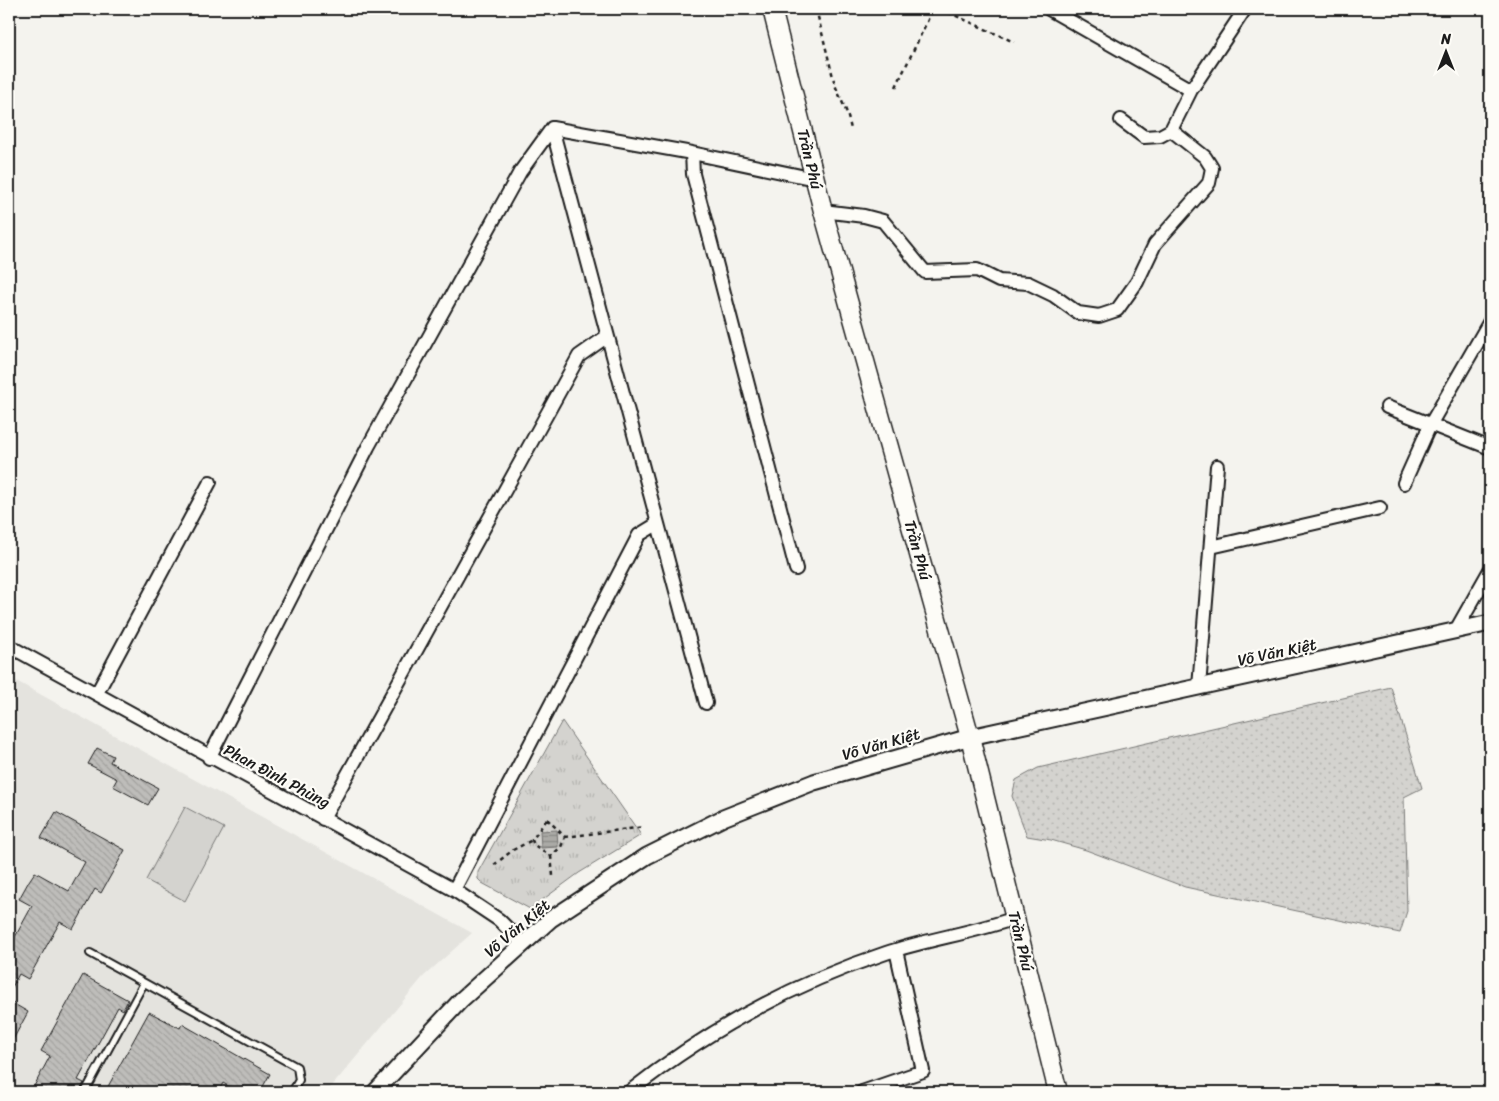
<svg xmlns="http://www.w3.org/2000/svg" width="1499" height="1101" viewBox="0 0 1499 1101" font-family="Sriracha,sans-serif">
<defs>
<pattern id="grass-dots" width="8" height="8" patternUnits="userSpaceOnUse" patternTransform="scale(1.25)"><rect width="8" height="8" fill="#d4d3cf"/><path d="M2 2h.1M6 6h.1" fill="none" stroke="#b5b5b1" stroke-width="1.8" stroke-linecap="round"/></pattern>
<pattern id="park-tufts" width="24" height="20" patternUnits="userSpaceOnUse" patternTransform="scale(1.25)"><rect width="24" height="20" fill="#d4d3cf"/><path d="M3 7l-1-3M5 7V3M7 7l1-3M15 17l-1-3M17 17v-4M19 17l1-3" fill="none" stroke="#b5b5b1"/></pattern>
<pattern id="water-rules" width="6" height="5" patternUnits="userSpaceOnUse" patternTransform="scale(1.25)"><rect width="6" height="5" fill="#abaaa6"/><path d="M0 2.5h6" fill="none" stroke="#8a8a86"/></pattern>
<pattern id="building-back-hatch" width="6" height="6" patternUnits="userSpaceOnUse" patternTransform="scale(1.25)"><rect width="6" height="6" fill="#bebdba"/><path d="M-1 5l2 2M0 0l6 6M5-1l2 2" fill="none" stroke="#a3a29f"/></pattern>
</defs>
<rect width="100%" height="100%" fill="#f4f3ee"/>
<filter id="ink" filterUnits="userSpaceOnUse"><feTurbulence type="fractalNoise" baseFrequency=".02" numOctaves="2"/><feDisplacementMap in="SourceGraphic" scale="10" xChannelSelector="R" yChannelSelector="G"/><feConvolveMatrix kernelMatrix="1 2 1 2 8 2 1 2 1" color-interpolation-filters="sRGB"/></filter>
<g filter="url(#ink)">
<path fill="#e4e3de" d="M9 677 472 933 423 977 327 1092H9Z"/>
<path fill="url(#grass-dots)" stroke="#787876" d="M1391 687 1422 788 1404 797 1407 911 1400 933 1185 887 1086 850 1051 840 1027 836 1012 796 1016 780 1038 768Z"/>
<path fill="url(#park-tufts)" stroke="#787876" d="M562 721 641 835 579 873 530 909 482 883 478 879V872Z"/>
<path fill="#d4d3cf" stroke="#787876" d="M185 807 224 828 185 901 146 880Z"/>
<path fill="url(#water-rules)" stroke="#72716f" d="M557 830 558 847 541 848 540 831Z"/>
<path fill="url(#building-back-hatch)" stroke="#1c1c1c" d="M97 748 113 756 110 762 158 788 148 805 113 786 117 779 88 764Z
M56 812 125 850 101 893 95 889 73 929 60 922 28 979 19 974 9 993V948L32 906 19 899 29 881 35 872 69 891 85 862 41 838Z
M83 975 128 1000 123 1010 118 1007 78 1080 84 1083 79 1092H31L50 1056 41 1051Z
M9 1001 28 1012 9 1047Z
M149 1012 180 1028 182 1024 270 1074 260 1092H239L223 1083 218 1092H105Z"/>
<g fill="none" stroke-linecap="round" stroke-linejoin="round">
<defs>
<path id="service" d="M90 953 297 1067 299 1080 292 1092
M85 1092 144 983"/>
<path id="minor" d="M1049 9 1191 90
M1121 120 1144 137 1160 136 1171 130 1191 90 1245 9
M552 128 706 703
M552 128 692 153 815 179
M692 153 693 174 796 569
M823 211 864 216 883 221 925 272 977 270 999 281 1028 283 1053 295 1078 313 1099 316 1117 310 1137 282 1155 244 1209 183 1212 168 1205 157 1171 130
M1387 407 1490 448
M1404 483 1430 425 1490 321
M1211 547 1380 508
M1456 630 1490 570
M9 646 454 890 499 920 523 944
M1199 687 1217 466
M97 693 210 482
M209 758 368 447 520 172 552 128
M323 819 579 356 606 337
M454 890 639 535 657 524
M629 1092C706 1031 792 984 886 953 928 939 973 933 1015 918
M862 1092 923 1071 896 950"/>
<path id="tertiary" d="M375 1092 461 1000 551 919 647 856 723 818 814 782 970 737 1490 623"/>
<path id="secondary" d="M772 9 823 211 970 737 1058 1092"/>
</defs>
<use href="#service" stroke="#1c1c1c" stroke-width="10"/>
<use href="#minor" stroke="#1c1c1c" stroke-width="16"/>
<use href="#tertiary" stroke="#1c1c1c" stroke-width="19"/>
<use href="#secondary" stroke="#1c1c1c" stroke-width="21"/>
<path stroke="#1c1c1c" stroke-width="2.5" stroke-dasharray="4 4" stroke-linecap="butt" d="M816 9 835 85 847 113 851 129
M941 9 1014 42
M896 87 933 9
M547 819 565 837 561 847 551 856 534 845 532 840Z
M565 837 644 827
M551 856 553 876
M494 865 513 850 532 840"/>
<use href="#service" stroke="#fdfcf7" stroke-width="6"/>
<use href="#minor" stroke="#fdfcf7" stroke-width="12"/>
<use href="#tertiary" stroke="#fdfcf7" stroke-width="15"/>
<use href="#secondary" stroke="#fdfcf7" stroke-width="18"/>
</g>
</g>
<g text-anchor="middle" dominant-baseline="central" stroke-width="4.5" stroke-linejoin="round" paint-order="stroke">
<g font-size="16" fill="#1c1c1c" stroke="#fdfcf7">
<text transform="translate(810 159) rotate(76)">Trần Phú</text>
<text transform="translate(918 550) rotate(74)">Trần Phú</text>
<text transform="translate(1277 652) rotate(-12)">Võ Văn Kiệt</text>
<text transform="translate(881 744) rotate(-16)">Võ Văn Kiệt</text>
<text transform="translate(277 776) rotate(28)">Phan Đình Phùng</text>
<text transform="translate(517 928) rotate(-40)">Võ Văn Kiệt</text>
<text transform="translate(1021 941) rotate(76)">Trần Phú</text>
</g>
</g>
<rect width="1499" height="1101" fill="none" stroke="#fdfcf7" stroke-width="30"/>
<rect x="15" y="15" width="1469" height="1071" fill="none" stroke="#1c1c1c" stroke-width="2" filter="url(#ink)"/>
<g transform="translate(1446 52)" stroke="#fdfcf7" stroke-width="4" paint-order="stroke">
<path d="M0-4L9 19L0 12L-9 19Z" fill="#1c1c1c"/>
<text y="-8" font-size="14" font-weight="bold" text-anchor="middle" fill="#1c1c1c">N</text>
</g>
</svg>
